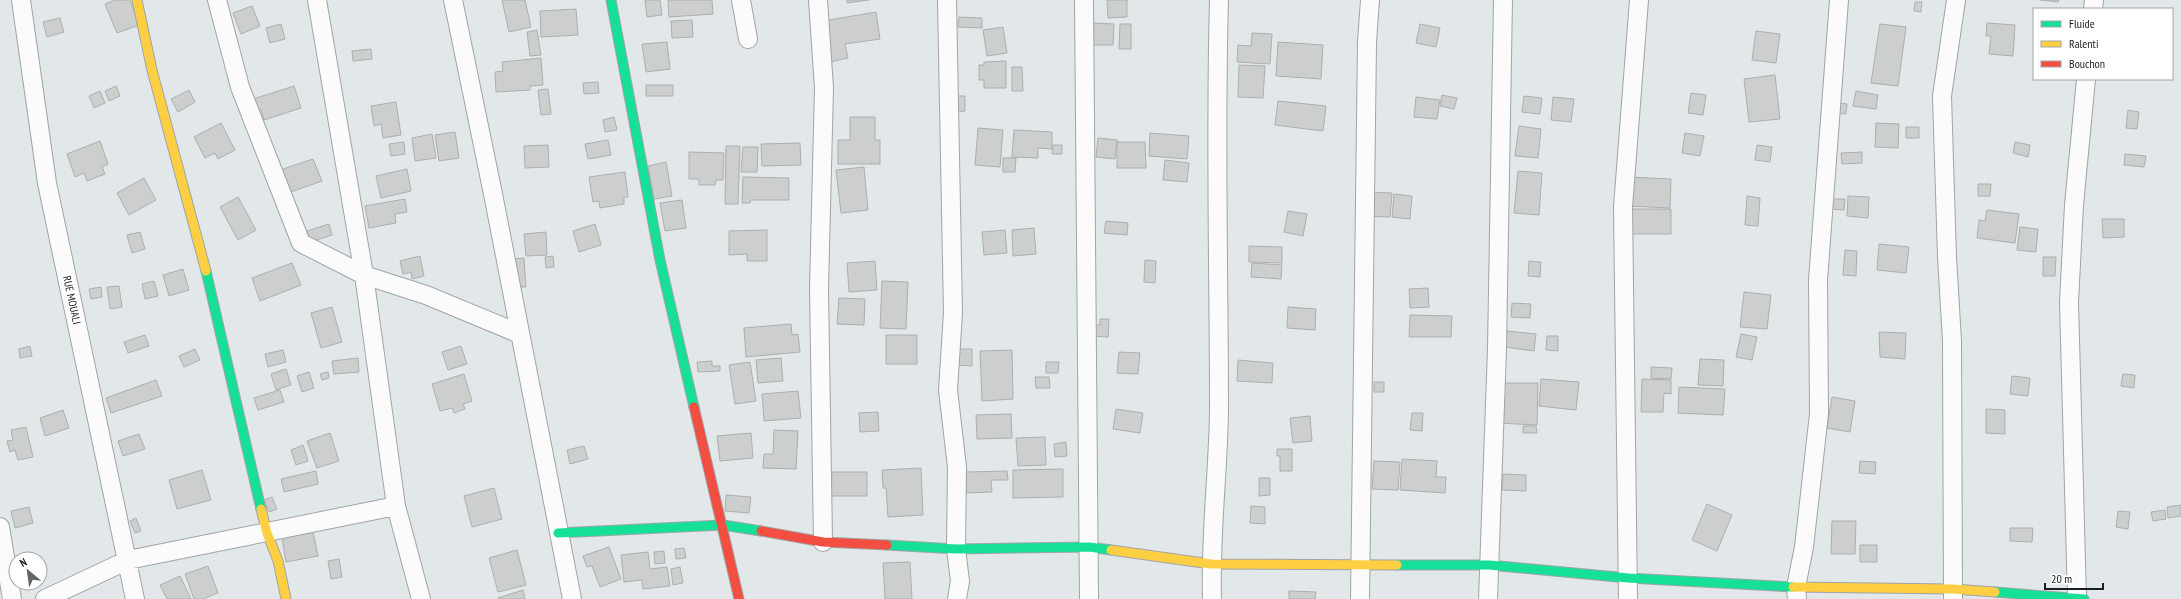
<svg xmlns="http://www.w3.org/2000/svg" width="2181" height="599" viewBox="0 0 2181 599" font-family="'PT Sans Narrow',sans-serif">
<rect width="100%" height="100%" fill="#e2e7ea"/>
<path fill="#cdcfcf" stroke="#adafaf" d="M115 0H130L139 25 117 33 105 4Z
M502 0H525L531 27 509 32Z
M645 0H660L662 15 647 17Z
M668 0H712L713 14 669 17Z
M847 0H869L847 3Z
M1107 0H1127V17L1108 18Z
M2040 0H2059L2058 2Z
M1915 2H1922L1921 12 1914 11Z
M252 6 260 26 241 34 233 13Z
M576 9 578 35 541 37 540 11Z
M876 12 880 39 845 44 848 58 830 62 823 21Z
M959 17 982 18V28L958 27Z
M60 18 64 32 47 37 43 22Z
M692 20 693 37 672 38 671 21Z
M1094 23 1114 24 1113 45H1093Z
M1987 23 2015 25 2013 56 1989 54 1991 36H1986Z
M281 24 285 39 270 43 266 28Z
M1120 24H1131V49H1119Z
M1420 24 1440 28 1436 47 1416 43Z
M1880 24 1906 27 1898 86 1871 83Z
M1003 27 1007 53 987 56 983 30Z
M537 30 541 55 530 56 527 32Z
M1756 31 1780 34 1776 63 1752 60Z
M1252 33 1272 34 1270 64 1237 62 1238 45 1251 46Z
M667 42 670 69 646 72 642 44Z
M1278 42 1323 45 1321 79 1276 76Z
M371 49 372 59 353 61 352 51Z
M541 58 543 85 530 86V90L496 92 495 72 503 71 502 62Z
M1006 61V88H984V80H979V65H984V62Z
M1239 65 1265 66 1263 98 1238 97Z
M1012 67H1022L1023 91H1012Z
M1775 75 1780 119 1749 122 1744 79Z
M598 82 599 93 584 94 583 83Z
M646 85H673V96H646Z
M116 86 120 96 109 101 105 91Z
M294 86 301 108 264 120 261 109 257 111 253 99Z
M548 89 551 114 541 115 538 90Z
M189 90 195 102 178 112 171 99Z
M100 91 105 103 94 108 89 96Z
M1856 91 1878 95 1876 109 1853 106Z
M1691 93 1706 95 1703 115 1688 113Z
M1442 95 1457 98 1454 109 1440 106Z
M953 96H965V111L954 112Z
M1524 96 1542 98 1540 114 1522 112Z
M1416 97 1440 100 1437 119 1414 117Z
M1553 97 1574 99 1571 122 1551 120Z
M1278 101 1326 106 1323 131 1275 125Z
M396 102 401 135 383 138 381 124 374 126 371 106Z
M1836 103 1847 104 1846 114 1835 113Z
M2128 110 2139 112 2137 129 2126 128Z
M614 117 617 130 605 132 603 120Z
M850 117H875V140H880V164H838V140H850Z
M221 123 235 150 218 159 215 153 205 158 194 137Z
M1876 123 1899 124 1898 148 1875 147Z
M1519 126 1541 129 1538 158 1515 156Z
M1906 127H1919V138H1906Z
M978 128 1003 130 1000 167 975 165Z
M1014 130 1052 132V149L1038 148V158L1012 157Z
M455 132 459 158 439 161 435 135Z
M1150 133 1189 136 1187 159 1149 156Z
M1685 133 1704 136 1700 156 1682 153Z
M432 134 436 158 415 161 412 138Z
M1098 138 1117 140 1115 159 1096 157Z
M608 140 611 155 588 159 585 144Z
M100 141 108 164 102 167 105 174 87 181 84 173 75 177 67 154Z
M404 142 405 154 391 156 389 144Z
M1117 142H1145L1146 168H1117Z
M2015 142 2030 145 2028 157 2013 153Z
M800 143 801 165 762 166 761 144Z
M548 145 549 167 525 168 524 146Z
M1053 145H1062V154H1052Z
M1757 145 1772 147 1770 162 1755 160Z
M726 146H740L738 204H725Z
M743 147H758L757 172H741Z
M689 152 724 153 723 180H716L715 185H699V179H689Z
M1862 152V163L1842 164 1841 153Z
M2125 154 2146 156 2144 167 2124 165Z
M1003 158H1016L1015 172H1003Z
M313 159 322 181 288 193 280 170Z
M1165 160 1189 163 1187 182 1163 180Z
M666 162 672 196 654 199 648 166Z
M864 167 868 210 841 213 836 170Z
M407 169 411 191 381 198 376 176Z
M1518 171 1542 173 1539 215 1514 213Z
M625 172 628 197H624V204L600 208 599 201 593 202 589 177Z
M743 177 789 178V200H751L750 203H742Z
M1628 177 1671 179 1670 208 1627 206Z
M144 178 156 200 129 215 117 193Z
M1978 184H1991L1990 196H1978Z
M1359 192 1392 193 1390 217 1358 216Z
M1394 194 1412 196 1410 219 1392 217Z
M1747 196 1760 198 1758 226 1745 225Z
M1848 196 1869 197 1868 218 1847 216Z
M238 197 256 230 238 240 220 207Z
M405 199 407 212 395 214 396 223 369 228 365 206Z
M1832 199H1845L1844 210 1832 209Z
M682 200 686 228 665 231 660 203Z
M1620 209H1671V234H1620Z
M1987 210 2019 214 2015 243 1977 238 1979 220 1985 221Z
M1288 211 1307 214 1303 236 1284 232Z
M2102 219H2124V237L2103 238Z
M1106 221 1128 223 1127 235 1104 233Z
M329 224 332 235 310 242 307 231Z
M595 224 601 245 579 252 573 231Z
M2020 227 2038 229 2036 252 2017 250Z
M1034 228 1036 254 1013 256 1012 230Z
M767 230V261H747V254L729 255V231Z
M1005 230 1007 253 984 255 982 232Z
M140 232 145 249 132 253 127 235Z
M546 232 547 255 526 256 524 234Z
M1879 244 1909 247 1906 273 1877 270Z
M1249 246 1282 247V263L1249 262Z
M1845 250 1857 251 1856 276 1843 275Z
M420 256 424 276 412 279 411 272 403 274 400 261Z
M553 256 554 267 546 268 545 257Z
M2043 257H2056L2055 276H2043Z
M524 258 526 287H516L514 259Z
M1145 260 1156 261 1155 283 1144 282Z
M875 261 877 290 849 292 847 263Z
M1529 261 1541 262 1540 277 1528 276Z
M292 263 301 285 260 301 252 278Z
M1252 263 1282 265 1281 279 1251 277Z
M183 269 189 290 169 296 163 275Z
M154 281 158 296 145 299 142 284Z
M882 281 908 282 906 329 880 328Z
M119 286 122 307 110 309 107 287Z
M101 287 102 297 91 299 89 289Z
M1428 288 1429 307 1410 308 1409 289Z
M1744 292 1771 295 1767 329 1740 327Z
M839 298 865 299 864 325 837 324Z
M1512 303 1531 304 1530 318 1511 317Z
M332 307 342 342 321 348 311 313Z
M1288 307 1316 309 1315 330 1287 328Z
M1410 315 1452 316 1451 337H1409Z
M1100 319H1109L1108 337 1091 336V325H1100Z
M791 324 792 335 798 334 800 352 746 357 744 328Z
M1507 331 1536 334 1534 351 1505 347Z
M1879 332 1906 333 1905 359 1880 357Z
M1741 334 1757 337 1752 360 1736 357Z
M145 335 149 346 128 353 124 342Z
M886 335H917V364H886Z
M1547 336H1558V351L1546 350Z
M30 346 32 356 20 358 19 349Z
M461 346 467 364 448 370 442 352Z
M195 349 200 360 184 367 179 356Z
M955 349H972V366L955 365Z
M283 350 286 362 268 367 265 354Z
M1012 350 1013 399 982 401 980 351Z
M1119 352 1140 353 1138 374 1117 373Z
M358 358 359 372 334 374 332 361Z
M781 358 783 381 758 383 756 360Z
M1700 359 1724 360 1723 386 1698 385Z
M1238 360 1273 363 1272 383 1237 381Z
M712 361V366H720V371L698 372 697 362Z
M750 362 756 401 735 404 729 365Z
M1046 362H1059L1058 373H1046Z
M1651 367 1672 368 1671 379 1651 378Z
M286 369 291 385 276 390 271 374Z
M309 372 314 388 302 392 297 376Z
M328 372 329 378 322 380 320 374Z
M464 374 472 401 463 404 465 409 454 413 452 408 440 411 432 384Z
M2123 374 2135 375 2134 388 2121 386Z
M2012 376 2030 378 2028 396 2010 394Z
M1035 377H1049L1050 388H1036Z
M1541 379 1579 382 1576 410 1539 406Z
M1642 379 1671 380V394L1664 393 1663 412H1641Z
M156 380 162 396 111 413 106 398Z
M1374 382H1384V392H1374Z
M1500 383H1538L1537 425 1496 423Z
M1679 387 1725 389 1723 415 1678 413Z
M280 390 284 402 258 410 254 398Z
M798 391 801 418 764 421 762 394Z
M1832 397 1855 401 1850 432 1827 428Z
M1116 409 1143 413 1140 433 1113 429Z
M1986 409 2005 410V434L1986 433Z
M63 410 69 428 45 436 40 418Z
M878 412 879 431 860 432 859 413Z
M1412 413H1423L1422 431 1410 430Z
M1011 414 1012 438 977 439 976 415Z
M1310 416 1312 441 1293 443 1290 418Z
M1523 426H1536L1537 433H1523Z
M26 427 33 457 18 460 15 450 10 452 7 441 13 440 11 430Z
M774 430 798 431 796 469 763 468 764 454H773Z
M330 433 339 461 317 468 307 441Z
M751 433 753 458 720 461 717 436Z
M139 434 145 449 123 456 118 441Z
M1045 437 1046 465 1018 466 1016 438Z
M1066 442 1067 456 1055 457 1054 444Z
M303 445 308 461 296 465 291 450Z
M584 446 588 459 570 464 567 450Z
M1277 449H1292V471H1280V456H1277Z
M1402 459 1437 461 1436 477H1446L1445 493 1400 490Z
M1374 461 1400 462 1398 490 1372 489Z
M1860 461 1876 462 1875 474 1859 473Z
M921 468 923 515 888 517 886 488H883L882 470Z
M1063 469V497L1013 498V470Z
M202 470 211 500 177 509 169 480Z
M316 471 318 484 284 492 281 479Z
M1007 471 1008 480H991L992 492 966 493V472Z
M832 472H867V496H831Z
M1503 474 1526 475V491L1502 490Z
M1259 478H1270V495L1259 496Z
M494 488 502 519 472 527 464 496Z
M726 495 751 497 749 513 725 511Z
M272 497 277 509 269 512 264 500Z
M1707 504 1732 515 1717 551 1692 540Z
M2181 505V516L2168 518 2167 507Z
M1251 506 1265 507V524L1250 523Z
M29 507 33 523 15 528 11 511Z
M2165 510 2166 519 2153 521 2151 512Z
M2118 511 2130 512 2128 529 2116 527Z
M136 518 141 531 135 533 130 521Z
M1832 521H1856L1855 554H1831Z
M2010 528H2033L2032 542 2010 541Z
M313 532 318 556 286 562 282 538Z
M1860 545H1877V562H1860Z
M609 547 621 579 600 587 592 566 587 567 583 556Z
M684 548 686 558 676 559 675 549Z
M517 550 526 585 498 592 489 558Z
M664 551 665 563 655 564 654 552Z
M648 552 650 569 667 567 670 586 643 589 642 580 624 582 621 555Z
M339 559 342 577 331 579 328 561Z
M910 562 912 599H885L883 563Z
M208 566 218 593 203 599H194L185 574Z
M680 567 683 583 673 585 671 569Z
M180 576 191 599H167L160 585Z
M523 590 525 599H498V598Z
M1289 591 1316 592 1315 599H1289Z"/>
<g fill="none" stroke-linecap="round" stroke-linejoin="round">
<defs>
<path id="street" d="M21 0 47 183 135 599
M217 0 240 87 301 243 364 275 426 295 520 334
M317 0 364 275 396 506 421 599
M453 0 493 194 572 599
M741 0 748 39
M818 0 824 88 819 288 823 542
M947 0 953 313 948 390 957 467 956 549 960 581 957 599
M1084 0 1089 599
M2093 9 2094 0
M0 527 12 599
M45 599 128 560 396 506
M1212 599C1210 536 1218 474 1219 412 1219 274 1215 137 1219 0
M1360 599 1367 42 1370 0
M1488 599 1497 349 1503 0
M1628 599 1623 207 1639 0
M1797 599 1796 587 1804 547 1819 414 1818 280 1839 0
M1953 599 1952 341 1947 257 1942 96 1956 0
M2077 599 2069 302 2074 205 2086 79"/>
<path id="fast" d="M611 0 660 260 694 407
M206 271 261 509
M558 533 723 525 761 531
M887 545 956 549 1089 547 1111 550
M1397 565H1489L1628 578 1793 587
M1995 592 2084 599"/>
<path id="slow" d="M137 0 152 70 206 271
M261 509 267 533 278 561 286 599
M1111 550 1211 564 1397 565
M1793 587 1953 589 1995 592"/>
<path id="jam" d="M694 407 739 599
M761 531 823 542 887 545"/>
</defs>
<use href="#street" stroke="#a1a4a7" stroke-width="20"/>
<use href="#fast" stroke="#a1a4a7" stroke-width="11"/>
<use href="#slow" stroke="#a1a4a7" stroke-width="11"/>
<use href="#jam" stroke="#a1a4a7" stroke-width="11"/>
<use href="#street" stroke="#fbfbfc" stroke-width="18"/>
<use href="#fast" stroke="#16e098" stroke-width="9"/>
<use href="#slow" stroke="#ffcf43" stroke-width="9"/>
<use href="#jam" stroke="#f24e42" stroke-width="9"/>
</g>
<g text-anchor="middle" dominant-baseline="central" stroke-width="3" stroke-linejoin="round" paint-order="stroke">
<g font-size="11" fill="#1b1e20" stroke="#fff">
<text transform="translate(72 300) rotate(78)">RUE MOUALI</text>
</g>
</g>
<rect x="2033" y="8" width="140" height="72" fill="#ffffff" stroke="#a4a5a6"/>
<rect x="2041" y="21" width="20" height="6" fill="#16e098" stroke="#a4a5a6"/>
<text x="2069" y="28" font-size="12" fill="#1b1e20">Fluide</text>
<rect x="2041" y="41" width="20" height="6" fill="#ffcf43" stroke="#a4a5a6"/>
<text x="2069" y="48" font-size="12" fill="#1b1e20">Ralenti</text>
<rect x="2041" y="61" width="20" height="6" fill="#f24e42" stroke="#a4a5a6"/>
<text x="2069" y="68" font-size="12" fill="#1b1e20">Bouchon</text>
<g transform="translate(28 571) rotate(331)"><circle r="19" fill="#ffffff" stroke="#a4a5a6"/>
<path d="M0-3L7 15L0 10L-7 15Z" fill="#616467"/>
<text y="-6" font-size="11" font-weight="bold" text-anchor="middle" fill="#1b1e20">N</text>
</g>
<path d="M2045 583v6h58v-6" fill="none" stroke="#1b1e20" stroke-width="2"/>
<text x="2051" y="583" font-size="12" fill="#1b1e20" stroke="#ffffff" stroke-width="3" paint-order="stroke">20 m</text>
</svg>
